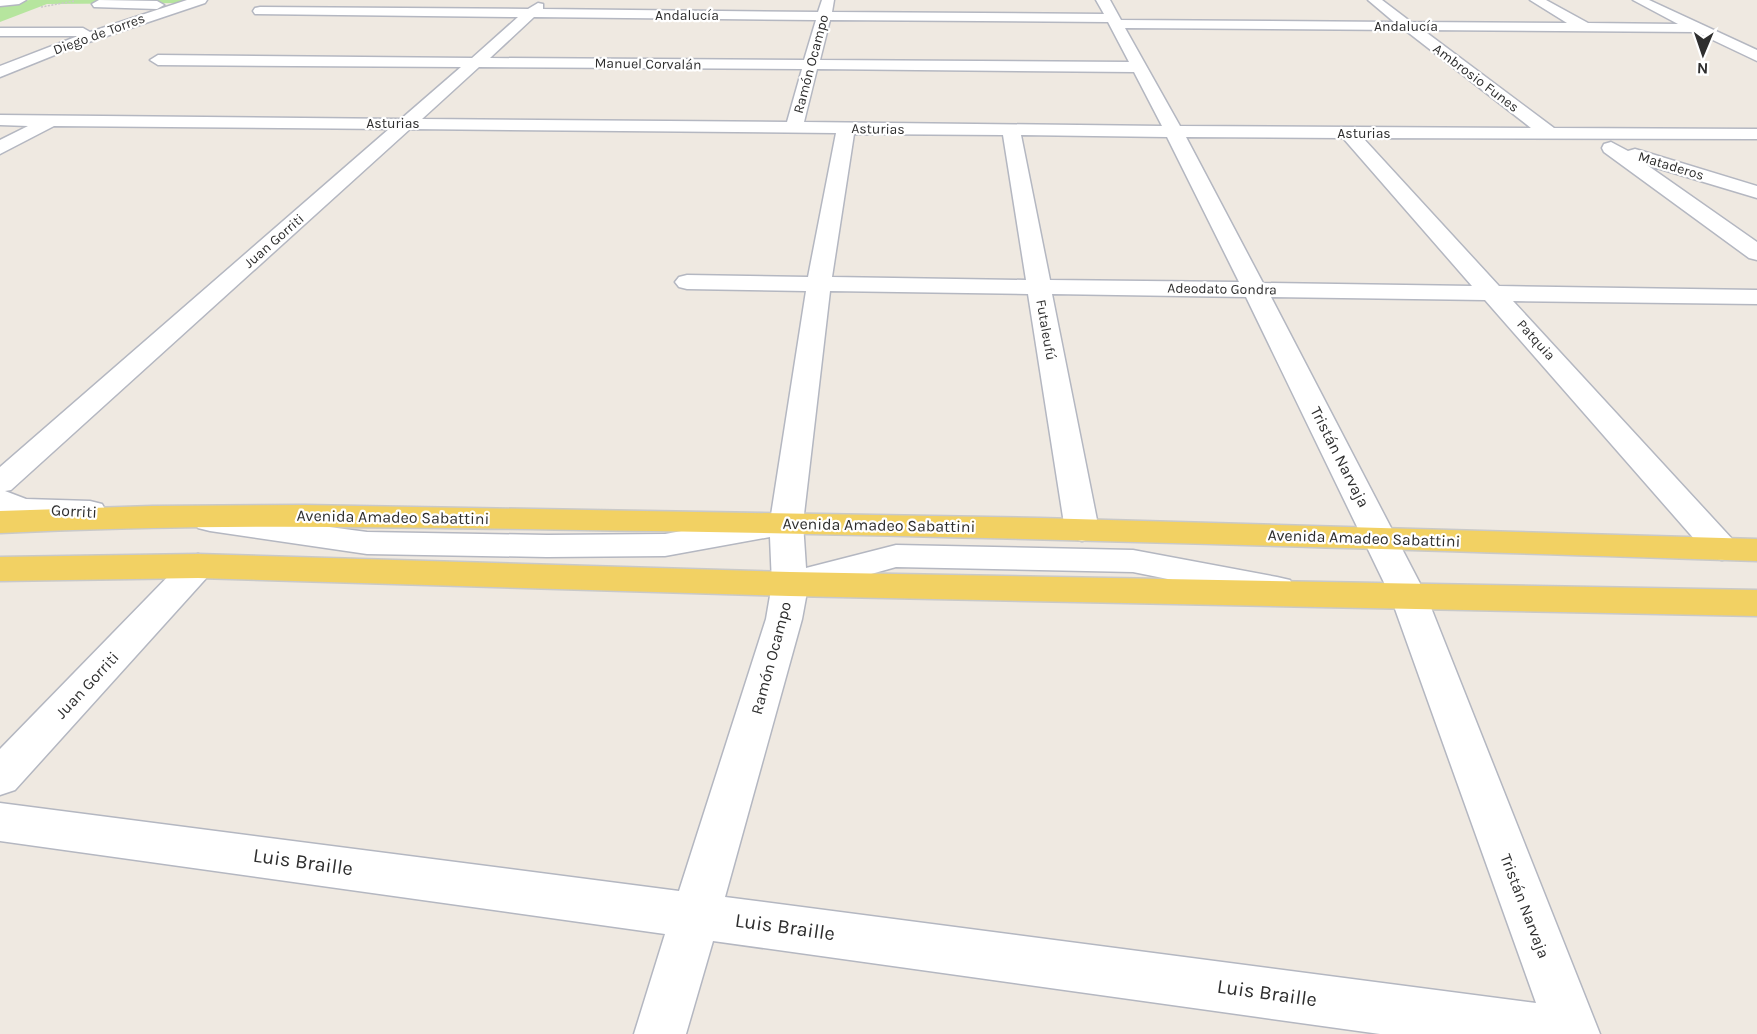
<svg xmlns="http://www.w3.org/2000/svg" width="1757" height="1034" viewBox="0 0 1757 1034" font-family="Karla,sans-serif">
<rect width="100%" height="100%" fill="#efe9e1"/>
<path fill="#b6e59e" d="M30 0H193L184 3 47 4 0 22V4Z"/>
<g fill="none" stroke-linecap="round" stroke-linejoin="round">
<defs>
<path id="minor" d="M0 0H26L19 4 0 6Z
M99 0 157 1 164 5 157 9 94 7 92 4Z
M187 0H207L205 3 77 46 0 77V66L78 36H0V28H83L90 32Z
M822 0H834L832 12 1104 14 1096 0H1110L1121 20 1394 22 1368 0H1382L1411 22 1567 23 1530 0H1546L1588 23 1678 24 1633 0H1649L1757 50V61L1696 32 1423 30 1554 128 1757 129V139L1363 138 1499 286 1757 290V304L1513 301 1734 541 1739 549 1734 557 1722 560 1710 557 1485 300 1271 297 1426 595 1600 1034H1380L713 941 686 1034H634L665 934 0 841V803L679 891 766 619 772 584 770 537 665 556 547 557 367 554 210 531 198 528 193 521 198 514 210 511 367 532 547 535 665 534 771 515 806 291 687 289 679 287 675 282 679 277 687 275 808 277 836 133 410 129 11 490 5 491 26 499 90 501 102 504 106 511 102 518C72 526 29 520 0 514V467L389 129 54 126 0 154V140L28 126 0 125V115L401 119 461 67 158 65 150 60 158 55 472 58 518 17 255 14 253 11 255 8 260 7 528 9 538 3 543 4V9L818 12ZM534 17 816 20 804 60 490 58ZM830 20 1108 22 1129 62 820 60ZM1125 28 1405 30 1531 128 1180 126ZM479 67 802 69 787 122 422 119ZM817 69 1134 72 1162 126 804 122ZM854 134 1003 135 1026 280 832 277ZM1021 135 1167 137 1239 282 1050 280ZM1186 137 1343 138 1472 286 1263 283ZM830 291 1028 294 1065 530 1070 538 1082 541 1094 538 1099 530 1052 294 1246 297 1390 595 1536 1003 725 897 802 619 807 592 896 567 1133 572 1277 601 1290 598 1295 589 1290 580 1277 577 1133 550 896 545 806 568 803 523Z
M1611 142 1628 151 1635 149 1642 151 1757 186V198L1647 165 1757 242V260L1749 258 1604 152 1602 148 1604 144Z
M198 554 210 558 215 566 210 574 15 790 0 795V749L186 558Z"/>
<path id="major" d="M304 505 1040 518 1757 539V561C1389 549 1021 537 653 531 435 528 218 522 0 533V511L152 506Z
M198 554 790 572 1757 590V616L790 596 198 578 0 581V557Z"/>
</defs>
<use href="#minor" stroke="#b4b7c1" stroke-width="3"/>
<use href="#major" stroke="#c9c9c9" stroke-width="3"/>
<path stroke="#c9c9c9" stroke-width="1.5" stroke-dasharray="2 1.5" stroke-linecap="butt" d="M41 7 75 1"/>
<use href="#minor" fill="#fff" fill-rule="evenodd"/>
<use href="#major" fill="#f2d163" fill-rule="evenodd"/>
</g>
<g text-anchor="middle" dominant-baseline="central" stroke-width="4.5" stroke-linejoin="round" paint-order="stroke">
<g font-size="14" fill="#2e2e2e" stroke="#fff">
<text x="687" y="15">Andalucía</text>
<text x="1406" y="26">Andalucía</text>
<text transform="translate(99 34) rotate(-20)">Diego de Torres</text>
<text transform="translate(648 64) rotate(1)">Manuel Corvalán</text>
<text transform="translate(811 64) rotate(-75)">Ramón Ocampo</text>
<text transform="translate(1476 78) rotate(37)">Ambrosio Funes</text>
<text x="393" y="123">Asturias</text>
<text transform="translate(878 129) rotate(1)">Asturias</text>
<text x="1364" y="133">Asturias</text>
<text transform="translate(1671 166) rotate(17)">Mataderos</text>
<text transform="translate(274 241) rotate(-41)">Juan Gorriti</text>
<text transform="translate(1222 289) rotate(1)">Adeodato Gondra</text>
<text transform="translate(1046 330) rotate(80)">Futaleufú</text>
<text transform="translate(1536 340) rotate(48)">Patquia</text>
</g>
<g font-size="16" fill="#2e2e2e" stroke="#fff">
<text transform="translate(1340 457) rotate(63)">Tristán Narvaja</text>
<text transform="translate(74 511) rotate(3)">Gorriti</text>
<text transform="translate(393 517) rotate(1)">Avenida Amadeo Sabattini</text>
<text transform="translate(879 525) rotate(1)">Avenida Amadeo Sabattini</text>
<text transform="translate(1364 538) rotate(2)">Avenida Amadeo Sabattini</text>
<text transform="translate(771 658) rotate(-75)">Ramón Ocampo</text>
<text transform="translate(87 685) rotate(-47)">Juan Gorriti</text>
<text transform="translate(1525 906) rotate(69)">Tristán Narvaja</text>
</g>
<g font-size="20" fill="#2e2e2e" stroke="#fff">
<text transform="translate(303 862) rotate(8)">Luis Braille</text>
<text transform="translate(785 927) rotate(8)">Luis Braille</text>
<text transform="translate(1267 993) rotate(8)">Luis Braille</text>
</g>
</g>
<g transform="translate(1703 54) rotate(182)" stroke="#ffffff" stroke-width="4.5" paint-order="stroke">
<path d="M0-4.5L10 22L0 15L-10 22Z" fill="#2e2e2e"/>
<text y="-9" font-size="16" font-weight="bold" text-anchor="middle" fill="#2e2e2e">N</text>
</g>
</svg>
